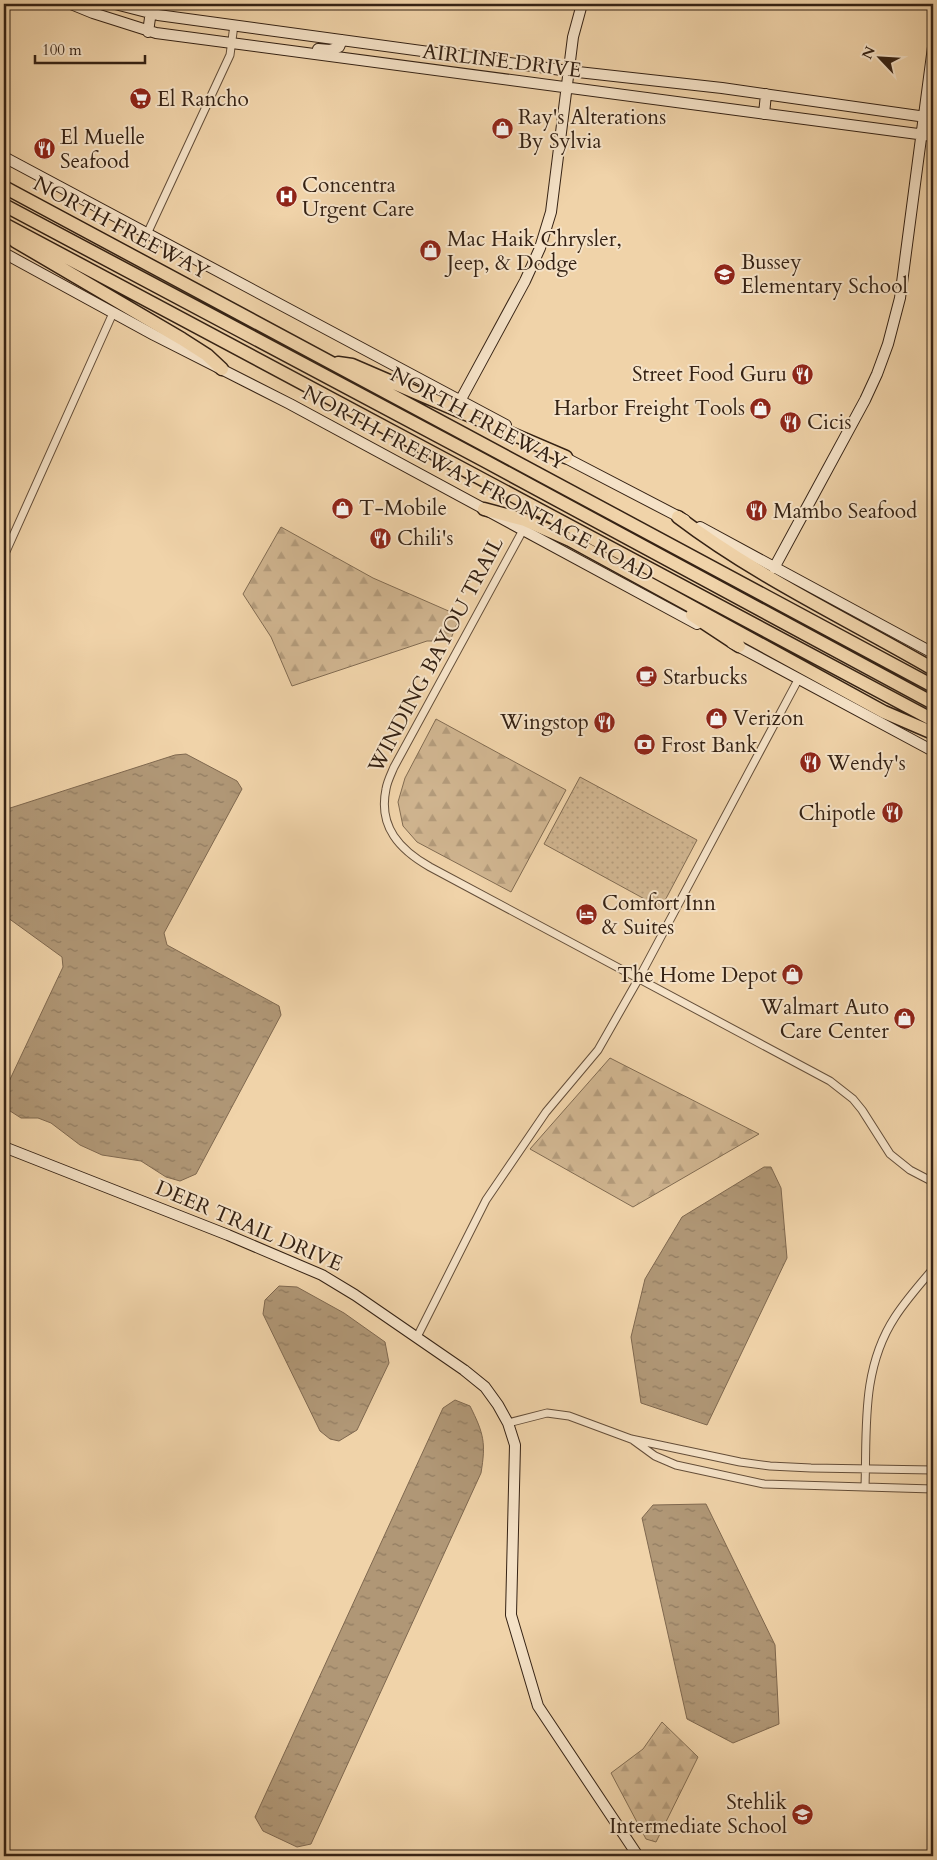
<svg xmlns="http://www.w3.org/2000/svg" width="937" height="1860" viewBox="0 0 937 1860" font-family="Cardo,serif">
<defs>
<pattern id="green-dots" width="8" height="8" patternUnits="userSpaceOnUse" patternTransform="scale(1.25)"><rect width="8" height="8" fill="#d0b590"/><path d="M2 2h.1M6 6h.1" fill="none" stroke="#b39b7b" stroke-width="1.8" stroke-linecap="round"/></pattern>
<pattern id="forest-firs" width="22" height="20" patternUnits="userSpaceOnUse" patternTransform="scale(1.25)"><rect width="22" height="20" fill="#d0b590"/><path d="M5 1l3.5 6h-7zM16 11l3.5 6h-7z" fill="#b39b7b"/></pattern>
<pattern id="water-ripples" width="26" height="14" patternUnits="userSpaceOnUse" patternTransform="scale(1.25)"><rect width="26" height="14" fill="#b09776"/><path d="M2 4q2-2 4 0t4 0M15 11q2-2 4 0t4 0" fill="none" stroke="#907b60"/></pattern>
</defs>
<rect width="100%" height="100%" fill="#f0d3a9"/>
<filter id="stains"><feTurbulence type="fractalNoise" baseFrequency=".004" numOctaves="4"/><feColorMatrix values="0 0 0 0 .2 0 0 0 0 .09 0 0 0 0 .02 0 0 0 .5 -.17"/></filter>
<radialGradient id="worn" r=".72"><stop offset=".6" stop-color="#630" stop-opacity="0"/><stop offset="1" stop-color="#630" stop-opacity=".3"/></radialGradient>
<path fill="url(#green-dots)" stroke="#826c52" d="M580 777 697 840 661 908 544 844Z"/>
<path fill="url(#forest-firs)" stroke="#826c52" d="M281 527 373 578 460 616 450 641H427L292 686 271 637 243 594Z
M436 719 566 790 511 892 417 842 403 826 398 802 405 778Z
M610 1058 759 1134 633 1207 530 1149Z
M662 1722 698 1757 656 1842 646 1839 611 1773 643 1749Z"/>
<path fill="url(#water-ripples)" stroke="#7f684f" d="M186 754 237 781 242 789 164 933 167 945 279 1006 281 1015 196 1174 180 1181 166 1177 141 1161 102 1155 80 1145 51 1123 38 1118H21L7 1109 4 1092 63 967 62 957 4 915V810L175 755Z
M764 1167H771L781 1188 787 1258 707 1425 641 1403 631 1337 645 1279 682 1217Z
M279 1286 297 1287 344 1313 385 1342 389 1363 357 1430 339 1441 330 1439 320 1431 263 1314 265 1300Z
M455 1400 470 1406C484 1434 486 1443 481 1473L311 1844 297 1847 263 1831 255 1817 443 1408Z
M706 1504 775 1645 779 1724 733 1743 687 1719 642 1518 653 1505Z"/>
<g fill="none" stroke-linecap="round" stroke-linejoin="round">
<defs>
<path id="street" d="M4 7 14 4
M147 234 230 55 234 25
M523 530 394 767C391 774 387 782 386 789 378 827 400 850 430 867L830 1081 853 1099 862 1110 890 1154 910 1170 933 1182
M4 556 113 313
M417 1337 486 1200 546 1112 598 1050 639 978 799 678
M508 1423 547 1413 569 1416 631 1439 740 1462 770 1466 811 1468 933 1470
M633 1440 655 1456 676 1465 764 1484 933 1489
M865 1487C867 1428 861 1369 895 1317 906 1300 920 1284 933 1269"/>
<path id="secondary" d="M71 4 93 13 156 33 933 136
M115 4 158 15 569 71 722 88 933 118
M148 32 152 4
M318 49 330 50 339 47 342 40
M764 114 766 94
M4 157 506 425
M4 253 154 335 290 404 697 624
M460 401 525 281 540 248 551 212 573 37 582 4
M560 455 685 520
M700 527 933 653
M774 568 865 400 877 374 888 344 900 298 933 47
M732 643 933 751
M4 1147 228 1235 322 1275 355 1295 464 1370 485 1387 498 1405 508 1423 515 1445 511 1615 538 1706 638 1856"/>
<path id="highway" d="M4 187 933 686
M4 205 485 461 933 703
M4 224 933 720
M4 229 15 241 182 339 207 355 222 369
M338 363 352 365 566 457
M484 509 525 520 570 540 884 712 933 733
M678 517C757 577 847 619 933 669
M692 615 739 646"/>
</defs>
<use href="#street" stroke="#644e39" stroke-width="9"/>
<use href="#secondary" stroke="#352214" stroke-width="12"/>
<use href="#highway" stroke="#352214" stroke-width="15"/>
<use href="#street" stroke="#f5e2c7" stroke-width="7"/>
<use href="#secondary" stroke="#f5e2c7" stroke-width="10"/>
<use href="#highway" stroke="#f0d3a9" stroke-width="12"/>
</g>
<defs>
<symbol id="supermarket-disc" viewBox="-11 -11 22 22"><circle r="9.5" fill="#8f2418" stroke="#f5e2c7"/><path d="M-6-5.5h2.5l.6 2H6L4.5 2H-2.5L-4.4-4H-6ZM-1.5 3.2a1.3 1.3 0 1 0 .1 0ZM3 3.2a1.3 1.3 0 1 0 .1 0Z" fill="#fff"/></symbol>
<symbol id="shop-disc" viewBox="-11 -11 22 22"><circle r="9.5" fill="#8f2418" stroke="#f5e2c7"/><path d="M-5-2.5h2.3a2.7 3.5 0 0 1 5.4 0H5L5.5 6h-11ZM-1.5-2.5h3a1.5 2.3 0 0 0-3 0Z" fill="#fff"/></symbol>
<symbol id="restaurant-disc" viewBox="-11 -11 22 22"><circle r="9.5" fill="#8f2418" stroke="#f5e2c7"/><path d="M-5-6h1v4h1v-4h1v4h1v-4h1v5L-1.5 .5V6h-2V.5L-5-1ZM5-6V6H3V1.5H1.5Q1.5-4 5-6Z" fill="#fff"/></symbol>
<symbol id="hospital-disc" viewBox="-11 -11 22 22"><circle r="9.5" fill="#8f2418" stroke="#f5e2c7"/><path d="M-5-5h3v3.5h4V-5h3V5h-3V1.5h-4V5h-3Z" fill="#fff"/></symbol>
<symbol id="school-disc" viewBox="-11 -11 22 22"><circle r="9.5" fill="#8f2418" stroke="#f5e2c7"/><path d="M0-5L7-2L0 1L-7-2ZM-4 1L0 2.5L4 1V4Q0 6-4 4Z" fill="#fff"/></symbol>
<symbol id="cafe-disc" viewBox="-11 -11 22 22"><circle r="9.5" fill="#8f2418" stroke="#f5e2c7"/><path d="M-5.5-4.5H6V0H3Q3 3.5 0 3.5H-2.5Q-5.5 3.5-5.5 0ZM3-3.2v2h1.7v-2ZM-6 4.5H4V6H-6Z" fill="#fff"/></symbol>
<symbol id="bank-disc" viewBox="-11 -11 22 22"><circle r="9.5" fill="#8f2418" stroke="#f5e2c7"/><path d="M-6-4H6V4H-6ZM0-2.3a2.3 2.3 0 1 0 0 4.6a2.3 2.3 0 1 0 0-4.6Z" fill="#fff"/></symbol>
<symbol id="hotel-disc" viewBox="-11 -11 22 22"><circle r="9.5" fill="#8f2418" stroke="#f5e2c7"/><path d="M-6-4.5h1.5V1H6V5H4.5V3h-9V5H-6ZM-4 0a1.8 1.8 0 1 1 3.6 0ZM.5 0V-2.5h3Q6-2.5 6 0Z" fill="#fff"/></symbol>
</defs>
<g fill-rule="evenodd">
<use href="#supermarket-disc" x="128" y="86" width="25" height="25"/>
<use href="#shop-disc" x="490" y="116" width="25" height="25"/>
<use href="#restaurant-disc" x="32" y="136" width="25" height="25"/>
<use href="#hospital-disc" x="274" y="184" width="25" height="25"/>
<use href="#shop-disc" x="418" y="238" width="25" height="25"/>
<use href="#school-disc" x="712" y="262" width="25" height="25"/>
<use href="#restaurant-disc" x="790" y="362" width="25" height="25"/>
<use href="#shop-disc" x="748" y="396" width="25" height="25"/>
<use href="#restaurant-disc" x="778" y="410" width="25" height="25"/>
<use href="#shop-disc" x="330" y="496" width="25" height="25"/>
<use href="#restaurant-disc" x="744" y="498" width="25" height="25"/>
<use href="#restaurant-disc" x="368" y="526" width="25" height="25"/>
<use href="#cafe-disc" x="634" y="664" width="25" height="25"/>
<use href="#shop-disc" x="704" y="706" width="25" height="25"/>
<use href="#restaurant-disc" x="592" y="710" width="25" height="25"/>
<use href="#bank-disc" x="632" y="732" width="25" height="25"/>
<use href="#restaurant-disc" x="798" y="750" width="25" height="25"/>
<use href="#restaurant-disc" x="880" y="800" width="25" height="25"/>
<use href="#hotel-disc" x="574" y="902" width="25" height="25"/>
<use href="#shop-disc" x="780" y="962" width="25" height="25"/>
<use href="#shop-disc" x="892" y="1006" width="25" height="25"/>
<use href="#school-disc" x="790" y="1802" width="25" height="25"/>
</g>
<g text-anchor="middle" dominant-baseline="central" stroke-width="4" stroke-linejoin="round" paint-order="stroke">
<g font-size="21" fill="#352214" stroke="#f5e2c7">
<text transform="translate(502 61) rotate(7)">AIRLINE DRIVE</text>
<text transform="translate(121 228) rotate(28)">NORTH FREEWAY</text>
<text transform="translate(478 419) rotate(28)">NORTH FREEWAY</text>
<text transform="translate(478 484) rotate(28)">NORTH FREEWAY FRONTAGE ROAD</text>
<text transform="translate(436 655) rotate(-62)">WINDING BAYOU TRAIL</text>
<text transform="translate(249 1226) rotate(23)">DEER TRAIL DRIVE</text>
</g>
<g font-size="21" fill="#352214" stroke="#f5e2c7" text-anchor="start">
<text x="157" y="99">El Rancho</text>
<text x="518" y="117">Ray's Alterations<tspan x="518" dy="24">By Sylvia</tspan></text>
<text x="60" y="137">El Muelle<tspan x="60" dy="24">Seafood</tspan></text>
<text x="302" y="185">Concentra<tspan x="302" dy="24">Urgent Care</tspan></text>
<text x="447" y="239">Mac Haik Chrysler,<tspan x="447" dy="24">Jeep, &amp; Dodge</tspan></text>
<text x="741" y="262">Bussey<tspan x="741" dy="24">Elementary School</tspan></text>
<text x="787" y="374" text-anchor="end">Street Food Guru</text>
<text x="745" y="408" text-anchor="end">Harbor Freight Tools</text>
<text x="807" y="422">Cicis</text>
<text x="359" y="508">T-Mobile</text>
<text x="773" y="511">Mambo Seafood</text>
<text x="397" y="538">Chili's</text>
<text x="663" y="677">Starbucks</text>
<text x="733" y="718">Verizon</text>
<text x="589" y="722" text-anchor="end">Wingstop</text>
<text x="661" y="745">Frost Bank</text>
<text x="827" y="763">Wendy's</text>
<text x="876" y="813" text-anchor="end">Chipotle</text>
<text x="602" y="903">Comfort Inn<tspan x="602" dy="24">&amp; Suites</tspan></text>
<text x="777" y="975" text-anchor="end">The Home Depot</text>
<text x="889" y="1007" text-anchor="end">Walmart Auto<tspan x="889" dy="24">Care Center</tspan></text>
<text x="787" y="1802" text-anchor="end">Stehlik<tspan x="787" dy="24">Intermediate School</tspan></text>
</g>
</g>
<rect width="937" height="1860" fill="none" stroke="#f0d3a9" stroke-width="20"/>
<rect x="5" y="5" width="927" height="1850" fill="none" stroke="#352214" stroke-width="2.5"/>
<rect x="10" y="10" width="917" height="1840" fill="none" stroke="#352214"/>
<g transform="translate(880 58) rotate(295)" stroke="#f5e2c7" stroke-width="4" paint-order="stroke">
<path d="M0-4L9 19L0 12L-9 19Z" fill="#352214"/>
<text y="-8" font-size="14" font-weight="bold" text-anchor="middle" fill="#352214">N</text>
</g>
<path d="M35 55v8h110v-8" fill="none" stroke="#352214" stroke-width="2.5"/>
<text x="42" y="55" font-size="15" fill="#352214" stroke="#f5e2c7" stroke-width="4" paint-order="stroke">100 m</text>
<rect width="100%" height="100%" filter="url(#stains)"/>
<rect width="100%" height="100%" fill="url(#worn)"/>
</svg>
